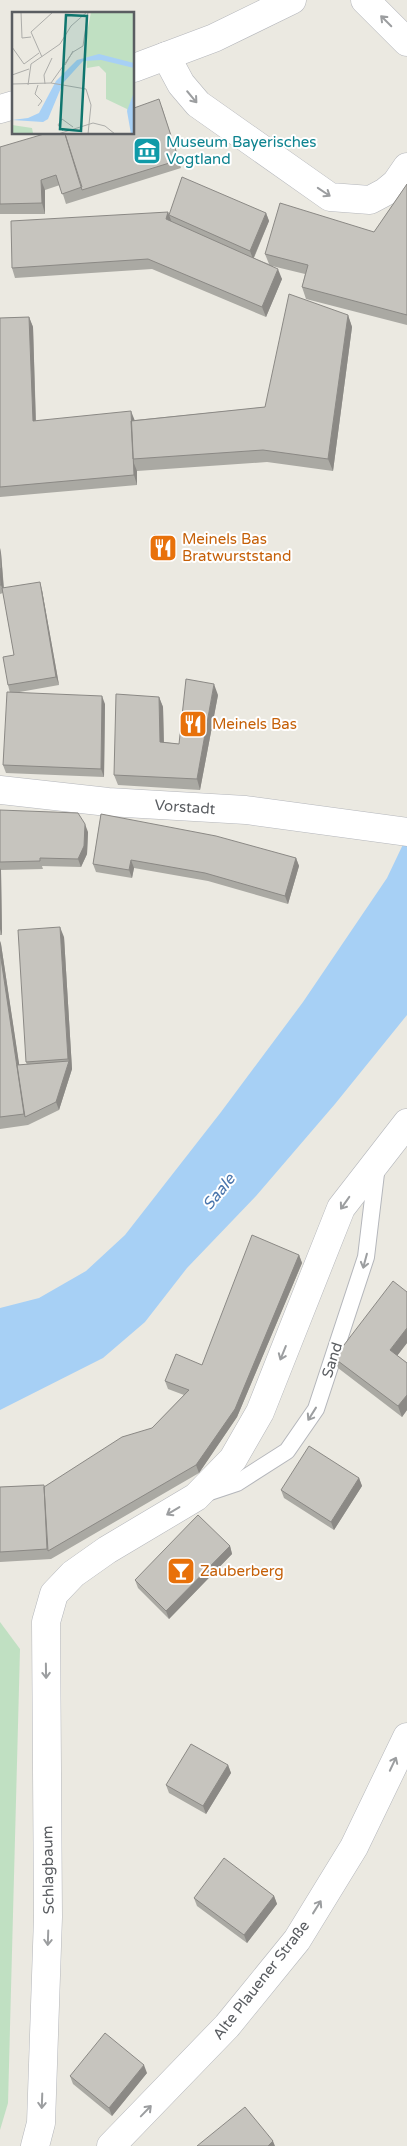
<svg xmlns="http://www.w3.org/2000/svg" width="407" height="2146" viewBox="0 0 407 2146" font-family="'Varela Round',sans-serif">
<rect width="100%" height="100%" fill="#ebe9e1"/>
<path fill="#c0e0c2" d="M0 1622 20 1649 8 2103 0 2130Z"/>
<path fill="#a7d0f5" d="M407 836V1015L335 1104 256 1196 187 1268 145 1322 103 1358 0 1410V1308L39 1298 86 1271 125 1235 221 1112 303 1002 387 878Z"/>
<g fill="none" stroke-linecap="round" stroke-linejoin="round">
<defs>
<path id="service" d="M204 1494 237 1483 287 1451 316 1409 366 1257 377 1165"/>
<path id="minor" d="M365 0 407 42
M166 56 181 84 198 104 330 197 370 200 385 192 396 183 407 167
M0 790 108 802 246 810 407 832
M35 2146 41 2123 48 1917 46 1622 54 1594 73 1574 107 1550 196 1497 233 1459 260 1412 341 1208 407 1123
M111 2146 227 2026 297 1940 354 1847 407 1737"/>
<path id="tertiary" d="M134 68 214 38 292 0
M0 109 14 105"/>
</defs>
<use href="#service" stroke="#b4b6bb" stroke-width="18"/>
<use href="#minor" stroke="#b4b6bb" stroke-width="29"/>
<use href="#tertiary" stroke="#b4b6bb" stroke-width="29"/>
<use href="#service" stroke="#fff" stroke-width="16"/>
<use href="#minor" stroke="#fff" stroke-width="28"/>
<use href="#tertiary" stroke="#fff" stroke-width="28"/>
</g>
<path fill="#aaa9a3" d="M162 107 181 168 66 204 60 185 45 190V214H0V147L134 134Z
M407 184V325L306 299 302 287 305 274 272 266 282 279 266 317 152 269 15 278 12 268 168 212 169 215 266 213 269 221 254 258 269 264 265 254 374 232Z
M348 315 352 327 333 471 267 462 137 471V485L0 497V318L29 317 33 327 36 421 135 420 265 407Z
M169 536 170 540 171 555 156 556 154 551Z
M0 548 1 553 4 588 42 590 59 685 14 693 105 704 104 777 6 773 3 765 10 693 8 685 14 655 3 593 0 594Z
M218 695 200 790 118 785 114 775 159 697 163 707 164 742 179 744Z
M0 810 88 832 87 854 81 867 42 866 43 869 1 870 2 935H0Z
M101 814 296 858 299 866 288 904 208 881 134 868 132 878 96 872 93 864Z
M64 937 72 1069 59 1110 28 1125 0 1129V941L1 944 19 1065H27L26 1062Z
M299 1255 302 1263 237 1417 199 1473 51 1559 0 1562V1487L44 1485V1487L152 1428 184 1395 168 1389 165 1381 202 1365Z
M407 1292V1343L397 1355 407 1363V1410L402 1417 338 1368 334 1358Z
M359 1478 362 1486 334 1530 284 1498 281 1490Z
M230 1546 232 1554 169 1619 138 1588 135 1580Z
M228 1765 231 1773 206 1814 169 1793 166 1785Z
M274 1896 277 1904 247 1943 197 1906 194 1898Z
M147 2073 112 2116 73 2084 70 2076Z"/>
<path fill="#8b8985" d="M41 180 45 190V214L42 203Z
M168 212 172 223 166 219Z
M266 213 269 221 253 259 250 251Z
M278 269 282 279 266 317 262 307Z
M348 315 352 327 333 471 328 459Z
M29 317 33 327 36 431 33 421Z
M131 411 135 421 133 459Z
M133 461 137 471V485L134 475Z
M169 536 170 540 171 555 169 551Z
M0 548 1 553 4 593 1 585Z
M40 582 42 590 59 685 56 677Z
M214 684 218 695 200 790 197 779Z
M102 696 105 704 104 777 101 769Z
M159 697 163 707 164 752 160 742Z
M85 824 88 832 87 854 81 867 78 859Z
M296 858 299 866 288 904 285 896Z
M131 860 134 868 132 878 129 870Z
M0 868 1 870 2 935 0 929Z
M60 927 64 937 72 1069 59 1110 56 1102 69 1061 68 1059Z
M0 941 1 944 27 1116 25 1117 24 1114 0 952Z
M299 1255 302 1263 237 1417 199 1473 196 1465Z
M407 1328V1343L394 1360 390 1350Z
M407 1395V1410L402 1417 398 1406Z
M359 1478 362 1486 334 1530 331 1522Z
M230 1546 232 1554 169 1619 166 1611Z
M228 1765 231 1773 206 1814 203 1806Z
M274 1896 277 1904 247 1943 244 1935Z
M144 2065 147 2073 112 2116 109 2108Z
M273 2141 275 2146H268Z"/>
<path fill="#c6c4be" stroke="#8b8985" d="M159 99 179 160 82 190 65 134H134V108Z
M44 134H65L82 187 62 194 56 175 41 180 42 203 0 204V147Z
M182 177 266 213 250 251 169 215Z
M407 184V315L302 287 308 265 265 254 280 203 374 232Z
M168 212 166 219 278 269 262 307 148 259 12 268 11 221Z
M289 294 348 315 328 459 263 450 133 459 131 421 265 407Z
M29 317 33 421 131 411 134 475 0 487V318Z
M154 535 169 536V551H154Z
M0 568 1 585H0Z
M40 582 56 677 8 685 3 657 14 655 2 588Z
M186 679 214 684 197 779 114 775 116 694 159 697 160 742 179 744Z
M7 692 102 696 101 769 3 765Z
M0 810 78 813 85 824 84 846 78 859 40 858V861L0 862Z
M101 814 216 836 296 858 285 896 205 873 131 860 129 870 93 864Z
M60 927 68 1059 26 1062 18 930Z
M0 952 24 1114 0 1117Z
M69 1061 56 1102 25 1117 17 1065Z
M252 1235 299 1255 235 1409 196 1465 48 1551 44 1487 122 1437 152 1428 189 1390 165 1381 176 1354 202 1365Z
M393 1281 407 1292V1328L390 1350 407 1363V1395L398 1406 334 1358Z
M309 1446 359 1478 331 1522 281 1490Z
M44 1485 47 1549 0 1552V1487Z
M198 1515 230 1546 166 1611 135 1580Z
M191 1744 228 1765 203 1806 166 1785Z
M224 1858 274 1896 244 1935 194 1898Z
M105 2033 144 2065 109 2108 70 2076Z
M245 2107 273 2141 268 2146H197Z"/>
<defs><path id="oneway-shaft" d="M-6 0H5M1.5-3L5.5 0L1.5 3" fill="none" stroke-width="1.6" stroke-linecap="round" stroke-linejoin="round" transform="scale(1.25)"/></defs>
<g stroke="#9c9ea0">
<use href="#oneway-shaft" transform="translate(386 21) rotate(-135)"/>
<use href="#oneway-shaft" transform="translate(192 97) rotate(50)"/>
<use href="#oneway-shaft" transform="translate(324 192) rotate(34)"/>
<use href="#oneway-shaft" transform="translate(345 1203) rotate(125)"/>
<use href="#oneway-shaft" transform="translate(365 1261) rotate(105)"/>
<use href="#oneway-shaft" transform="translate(283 1353) rotate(112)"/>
<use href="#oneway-shaft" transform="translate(312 1414) rotate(122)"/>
<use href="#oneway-shaft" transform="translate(173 1511) rotate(149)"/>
<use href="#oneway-shaft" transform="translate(46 1671) rotate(89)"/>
<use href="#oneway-shaft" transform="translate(393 1764) rotate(-65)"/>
<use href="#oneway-shaft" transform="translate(317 1907) rotate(-58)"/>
<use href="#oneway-shaft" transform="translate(48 1938) rotate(92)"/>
<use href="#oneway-shaft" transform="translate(42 2101) rotate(92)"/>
<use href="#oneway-shaft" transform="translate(146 2111) rotate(-46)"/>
</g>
<defs>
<symbol id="museum-square" viewBox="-11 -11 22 22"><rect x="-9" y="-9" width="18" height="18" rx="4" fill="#0f9aa8" stroke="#fff"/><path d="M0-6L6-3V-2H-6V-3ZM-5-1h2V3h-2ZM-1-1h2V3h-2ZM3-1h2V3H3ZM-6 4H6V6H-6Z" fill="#fff"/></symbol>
<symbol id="restaurant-square" viewBox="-11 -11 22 22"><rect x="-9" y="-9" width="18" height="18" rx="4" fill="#e8710a" stroke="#fff"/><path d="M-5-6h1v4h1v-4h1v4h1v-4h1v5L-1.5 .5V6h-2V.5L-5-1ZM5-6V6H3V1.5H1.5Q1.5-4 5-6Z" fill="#fff"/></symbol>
<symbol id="bar-square" viewBox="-11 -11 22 22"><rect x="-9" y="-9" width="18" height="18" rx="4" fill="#e8710a" stroke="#fff"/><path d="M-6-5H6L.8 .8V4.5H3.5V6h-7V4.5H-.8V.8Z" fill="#fff"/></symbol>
</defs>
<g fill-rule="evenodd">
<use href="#museum-square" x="131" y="135" width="32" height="32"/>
<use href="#restaurant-square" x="147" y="532" width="32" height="32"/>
<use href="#restaurant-square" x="177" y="708" width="32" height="32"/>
<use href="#bar-square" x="165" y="1555" width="32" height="32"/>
</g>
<g text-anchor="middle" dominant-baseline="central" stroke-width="4" stroke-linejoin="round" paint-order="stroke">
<g font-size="15" fill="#0d838f" stroke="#fff" text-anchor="start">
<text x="166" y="142">Museum Bayerisches<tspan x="166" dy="17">Vogtland</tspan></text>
</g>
<g font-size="15" fill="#c56008" stroke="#fff" text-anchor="start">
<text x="182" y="539">Meinels Bas<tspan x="182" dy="17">Bratwurststand</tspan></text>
<text x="212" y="724">Meinels Bas</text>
<text x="200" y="1571">Zauberberg</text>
</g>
<g font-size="15" fill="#5a5d61" stroke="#fff">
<text transform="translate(185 807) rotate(4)">Vorstadt</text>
<text transform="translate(332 1360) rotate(-72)">Sand</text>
<text transform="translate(48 1870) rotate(-91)">Schlagbaum</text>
<text transform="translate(261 1980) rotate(-52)">Alte Plauener Straße</text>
</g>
<g font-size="16" font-style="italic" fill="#4b76ad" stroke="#fff">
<text transform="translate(219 1192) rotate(-51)">Saale</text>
</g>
</g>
<g transform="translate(12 12)">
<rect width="122" height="122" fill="#ebe9e1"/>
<path d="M79 0H122V112L115 97 94 87V61L87 54 75 56 73 31ZM0 113 20 116 21 121 0 122Z" fill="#c0e0c2"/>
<path d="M87 42 122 51V56L89 48 71 49 51 71 36 107 31 110 0 108 16 106 27 101 44 69 65 48ZM122 80V122H119L115 99Z" fill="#a7d0f5"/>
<path fill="none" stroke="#adadaa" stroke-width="1" d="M9 0 10 26 19 25M0 35 12 52 27 41M30 45 19 20 41 0M53 53 61 39M0 63 17 57M39 71 61 40 71 34 76 0M0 72 39 71 74 77 79 93 76 122M33 72 32 63 40 46M16 73 19 52 48 32 59 14 75 0M26 94 30 89 23 82 26 73M51 119 46 113 50 107 61 115M46 122 81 111 93 114 103 122"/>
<path fill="#0f766e" fill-opacity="0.15" stroke="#0f766e" stroke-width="2.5" d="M54 3 75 4 69 119 48 117Z"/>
<rect width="122" height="122" fill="none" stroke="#5a5d61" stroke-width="2.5"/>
</g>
</svg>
